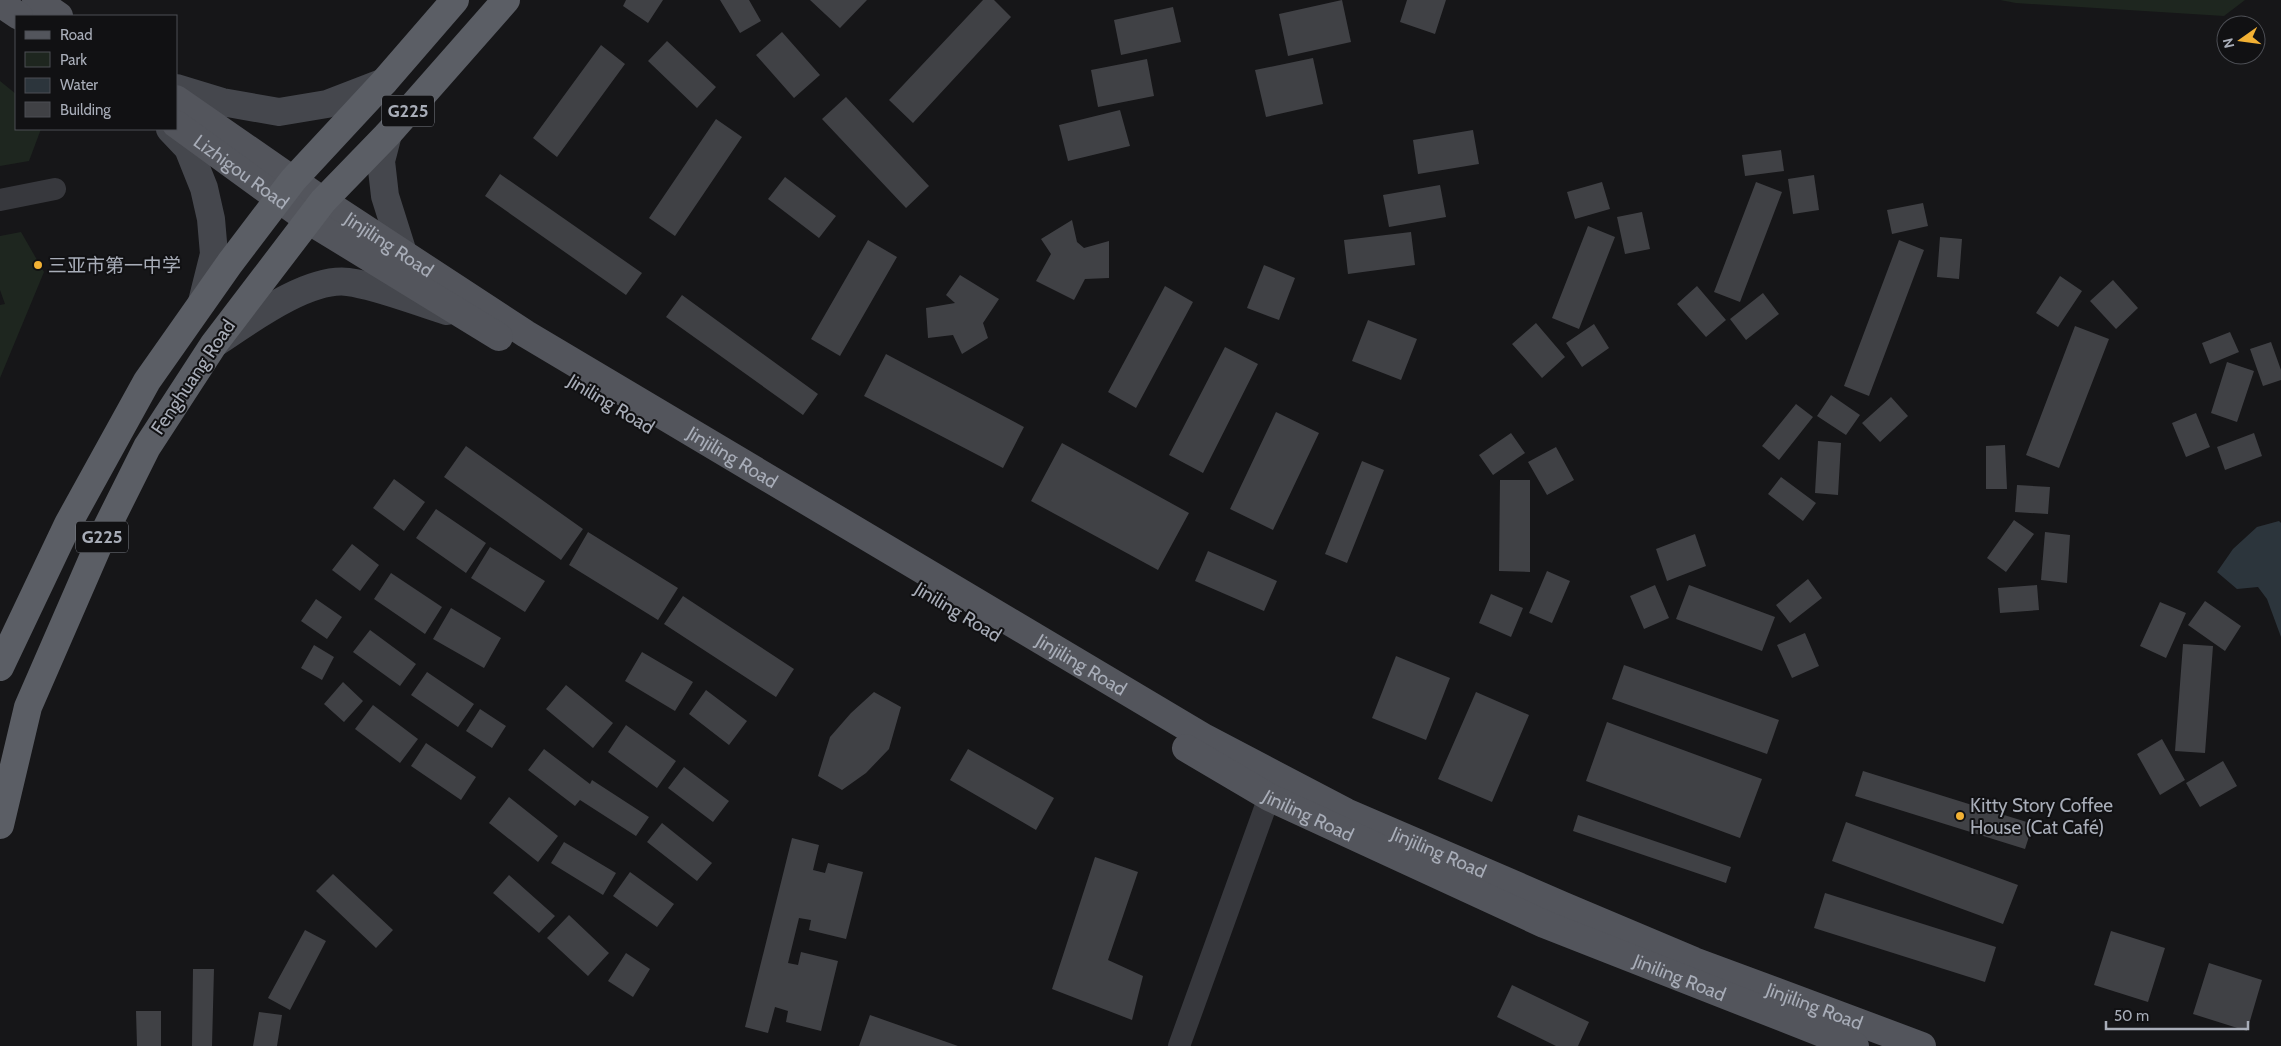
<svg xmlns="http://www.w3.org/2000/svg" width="2281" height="1046" viewBox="0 0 2281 1046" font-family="Cabin,'Noto Sans SC',sans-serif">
<rect width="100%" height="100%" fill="#161618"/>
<path fill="#1e261f" d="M2000 0H2245L2224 16 2016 3Z
M0 81 16 94V129H41L29 161 0 166Z
M21 232 44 272 0 378V305L5 304 0 290V236Z"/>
<path fill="#2c353c" d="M2279 521 2281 523V637L2267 599 2258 587 2237 589 2217 572 2233 549 2257 527Z"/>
<path fill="#404145" d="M626 0H663L648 23 623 6Z
M720 0H749L761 21 740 33Z
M810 0H867L840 28Z
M983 0H994L1011 17 913 123 889 100Z
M1342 0 1351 42 1288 56 1279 14Z
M1407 0H1446L1435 34 1400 22Z
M1173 7 1181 42 1121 55 1114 20Z
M782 32 820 75 794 98 756 55Z
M667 41 716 87 697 108 648 61Z
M601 45 625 64 557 157 533 138Z
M1313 58 1323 104 1266 117 1255 70Z
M1147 59 1154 96 1098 107 1091 70Z
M846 97 929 186 906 208 822 119Z
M1120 110 1130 146 1068 161 1059 125Z
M716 119 742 137 675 236 649 218Z
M1473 130 1479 164 1418 174 1413 140Z
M1781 150 1784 171 1745 176 1742 155Z
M500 174 642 273 626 295 485 196Z
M1814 175 1819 210 1793 214 1788 179Z
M785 177 836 216 819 238 768 199Z
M1602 182 1610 209 1575 219 1567 192Z
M1756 182 1782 192 1740 302 1714 292Z
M1440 185 1446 217 1389 227 1383 195Z
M1923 203 1928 226 1892 234 1887 210Z
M1642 212 1650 249 1625 254 1617 217Z
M1072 220 1077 242 1084 248 1109 241V278L1085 279 1074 300 1036 281 1051 254 1041 239Z
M1588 226 1615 237 1579 329 1552 318Z
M1411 232 1415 265 1348 274 1344 240Z
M1940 237 1962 239 1959 279 1937 277Z
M868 240 897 257 840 356 811 339Z
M1899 240 1924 250 1869 396 1844 386Z
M1264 265 1295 278 1279 320 1247 308Z
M960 275 999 299 983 323 988 338 962 354 953 335 928 338 926 308 955 303 946 295Z
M2060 276 2082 291 2058 327 2036 313Z
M2113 280 2138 308 2116 329 2090 301Z
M1165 286 1193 302 1136 408 1108 392Z
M1697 286 1726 320 1706 337 1677 304Z
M1763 293 1779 314 1746 340 1730 319Z
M682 295 818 394 803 415 666 317Z
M1368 320 1417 339 1401 380 1352 361Z
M1536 323 1565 357 1542 378 1512 344Z
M1594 324 1609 348 1582 367 1566 343Z
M2075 326 2109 339 2059 468 2026 455Z
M2230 332 2239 352 2210 364 2202 343Z
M2271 342 2281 370V380L2263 386 2250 349Z
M1225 347 1258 364 1203 473 1169 455Z
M886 354 1024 427 1003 468 864 396Z
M2227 362 2254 371 2237 422 2211 413Z
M1831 395 1860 415 1846 435 1817 416Z
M1891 397 1908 416 1880 442 1862 423Z
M1796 404 1813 417 1779 460 1762 446Z
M1276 412 1319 433 1273 530 1230 509Z
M2196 413 2210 447 2186 457 2172 423Z
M1511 433 1525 453 1493 475 1479 455Z
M2254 433 2262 456 2225 470 2217 447Z
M1818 441 1841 443 1838 495 1815 493Z
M1062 443 1189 513 1158 570 1031 501Z
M2005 445 2007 489H1986V446Z
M466 446 583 529 561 560 444 477Z
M1556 447 1574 480 1547 495 1528 462Z
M1362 461 1384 470 1347 563 1325 554Z
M1781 477 1816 503 1803 521 1768 494Z
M394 479 425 502 404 531 373 508Z
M1500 480H1530V572L1499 571Z
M2017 485 2050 487 2048 514 2015 512Z
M436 509 486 543 466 573 416 538Z
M2014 520 2034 534 2006 572 1987 558Z
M588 532 678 588 658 620 569 565Z
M2045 532 2070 535 2067 583 2041 580Z
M1695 534 1706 566 1667 581 1656 549Z
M352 544 379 565 360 591 332 570Z
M490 547 545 581 525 612 471 578Z
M1208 551 1277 581 1264 611 1195 581Z
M1547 571 1570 581 1552 623 1529 613Z
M391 573 442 607 425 634 374 599Z
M1808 579 1822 598 1790 623 1776 605Z
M1655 585 1669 618 1644 629 1630 596Z
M1689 585 1775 617 1762 651 1676 619Z
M2037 585 2039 610 2000 613 1998 588Z
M1491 594 1523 608 1511 637 1479 623Z
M683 596 794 669 776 697 664 624Z
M316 599 342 617 327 639 301 621Z
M2205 601 2241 626 2225 651 2188 625Z
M2160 602 2186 613 2166 658 2140 646Z
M451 608 501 638 484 668 433 639Z
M370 630 416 664 400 686 353 652Z
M1805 633 1819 666 1792 678 1777 645Z
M2183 644 2213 646 2205 753 2175 751Z
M314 645 334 657 322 680 301 668Z
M642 652 693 682 675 711 625 681Z
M1396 656 1450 678 1426 740 1372 718Z
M1624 665 1779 720 1767 754 1612 699Z
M427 672 474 704 458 727 411 695Z
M343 682 363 701 344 722 324 704Z
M566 685 613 723 593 748 546 709Z
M706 690 747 721 729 745 689 714Z
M874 692 901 707 889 749 866 773 842 790 818 776 830 737 851 713Z
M1476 692 1529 715 1492 802 1438 779Z
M373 705 418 739 400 763 355 729Z
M480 709 506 726 492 748 466 731Z
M1607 722 1762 779 1740 838 1586 781Z
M626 725 676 761 657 788 608 752Z
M2162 739 2185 780 2160 795 2137 754Z
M426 743 476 777 461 800 411 766Z
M544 749 590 784 592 780 649 817 636 836 580 800 575 806 528 770Z
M968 749 1054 798 1036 830 950 780Z
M2223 761 2237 786 2200 807 2186 783Z
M684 767 729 801 713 822 668 788Z
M1863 771 2033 824 2025 849 1855 796Z
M509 797 558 836 538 862 489 823Z
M1578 815 1731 867 1726 883 1573 831Z
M1846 822 2018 885 2003 924 1832 861Z
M662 823 712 863 697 881 647 842Z
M792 838 819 845 813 870 825 873 828 863 863 872 846 939 809 930 811 920 799 918 788 963 798 965 801 952 838 961 821 1031 786 1022 788 1011 775 1007 768 1033 745 1027Z
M564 842 616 873 603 895 551 863Z
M1095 857 1138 872 1108 960 1143 976 1132 1020 1052 989Z
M630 872 674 904 657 927 613 896Z
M333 874 393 930 376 948 316 891Z
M509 875 555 916 539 933 493 893Z
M1825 893 1996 947 1985 982 1814 928Z
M569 915 609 953 588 976 547 938Z
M305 930 326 941 290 1010 268 998Z
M2111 931 2165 948 2148 1002 2094 985Z
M626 953 650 969 633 997 608 981Z
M2209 963 2262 980 2247 1031 2193 1014Z
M193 969H214L212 1046H192Z
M1512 985 1589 1022 1578 1046H1556L1497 1017Z
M136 1011H161V1046H137Z
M259 1012 282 1015 277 1046H253Z
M870 1015 958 1046H859Z"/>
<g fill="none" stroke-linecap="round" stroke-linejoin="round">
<path stroke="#37383d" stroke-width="22" d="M0 200 55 189
M1179 1046 1269 797"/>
<path stroke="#45474d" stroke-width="28" d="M176 88 222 102 279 112 327 104 384 82
M170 129 188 148 204 188 211 219 214 254 202 302
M388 134 381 161 385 196 403 253
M217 342C249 321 308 277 348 282 379 286 417 302 447 311"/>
<g stroke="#53555c" stroke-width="28">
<path d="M36 0 59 16"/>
<path d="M0 3 19 16"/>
<path id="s1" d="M176 99 323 201 526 334 1205 738 1346 812 1564 906 1694 961 1922 1046"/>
<path id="s2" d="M176 124 308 220 499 337"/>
<path id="s3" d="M1186 748 1269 797 1544 924 1855 1046"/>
</g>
<path stroke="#5b5e65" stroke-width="28" d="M0 667 68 524 147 381 230 263 293 180 384 82 455 0
M0 825 28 707 102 537 147 447 214 344 323 201 388 134 506 0"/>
</g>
<g fill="#f2b134" stroke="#111113" stroke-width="2">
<circle cx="38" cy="265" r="5"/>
<circle cx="1960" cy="816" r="5"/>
</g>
<g text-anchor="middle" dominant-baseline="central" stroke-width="4" stroke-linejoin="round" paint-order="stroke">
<g fill="#111113" stroke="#7b7e86" stroke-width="1">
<rect x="382" y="95.5" width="52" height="31" rx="4"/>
<rect x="76" y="521.5" width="52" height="31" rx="4"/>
</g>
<g font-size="18" font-weight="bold" fill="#a8adb8">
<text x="408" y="111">G225</text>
<text x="102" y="537">G225</text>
</g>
<g font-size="19" fill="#a8adb8" stroke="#111113">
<text stroke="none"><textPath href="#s2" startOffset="81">Lizhigou Road</textPath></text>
<text stroke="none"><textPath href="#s1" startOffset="258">Jinjiling Road</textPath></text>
<text transform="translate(193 377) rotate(-56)">Fenghuang Road</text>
<text transform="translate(611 404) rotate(31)">Jiniling Road</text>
<text stroke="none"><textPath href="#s1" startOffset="662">Jinjiling Road</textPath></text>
<text transform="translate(958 612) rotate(31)">Jiniling Road</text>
<text stroke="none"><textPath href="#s1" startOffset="1068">Jinjiling Road</textPath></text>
<text stroke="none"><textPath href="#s3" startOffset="140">Jiniling Road</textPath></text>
<text stroke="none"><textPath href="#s1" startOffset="1472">Jinjiling Road</textPath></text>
<text stroke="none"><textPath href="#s3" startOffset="545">Jiniling Road</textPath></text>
<text stroke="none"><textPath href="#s1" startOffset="1878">Jinjiling Road</textPath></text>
</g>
<g font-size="19" fill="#a8adb8" stroke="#111113" text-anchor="start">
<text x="48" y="265">三亚市第一中学</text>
<text x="1970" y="805">Kitty Story Coffee<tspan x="1970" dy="22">House (Cat Café)</tspan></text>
</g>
</g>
<rect x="15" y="15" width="162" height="115" fill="#111113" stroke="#4d4f55"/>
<rect x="25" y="31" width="25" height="8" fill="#53555c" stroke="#4d4f55"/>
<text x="60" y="40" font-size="15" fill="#a8adb8">Road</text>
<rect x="25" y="52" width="25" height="15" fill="#1e261f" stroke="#4d4f55"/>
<text x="60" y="65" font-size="15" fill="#a8adb8">Park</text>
<rect x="25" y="78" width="25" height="15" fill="#2c353c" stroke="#4d4f55"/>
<text x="60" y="90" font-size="15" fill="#a8adb8">Water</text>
<rect x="25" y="102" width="25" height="15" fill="#404145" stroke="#4d4f55"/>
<text x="60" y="115" font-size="15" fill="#a8adb8">Building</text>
<g transform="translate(2241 40) rotate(256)"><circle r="24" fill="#111113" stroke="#4d4f55"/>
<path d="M0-4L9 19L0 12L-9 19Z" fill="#f2b134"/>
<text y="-8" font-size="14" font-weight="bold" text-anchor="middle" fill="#a8adb8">N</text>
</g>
<path d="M2106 1021v8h142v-8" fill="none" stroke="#a8adb8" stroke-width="2.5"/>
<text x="2114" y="1021" font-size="15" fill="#a8adb8" stroke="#111113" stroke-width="4" paint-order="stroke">50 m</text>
</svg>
